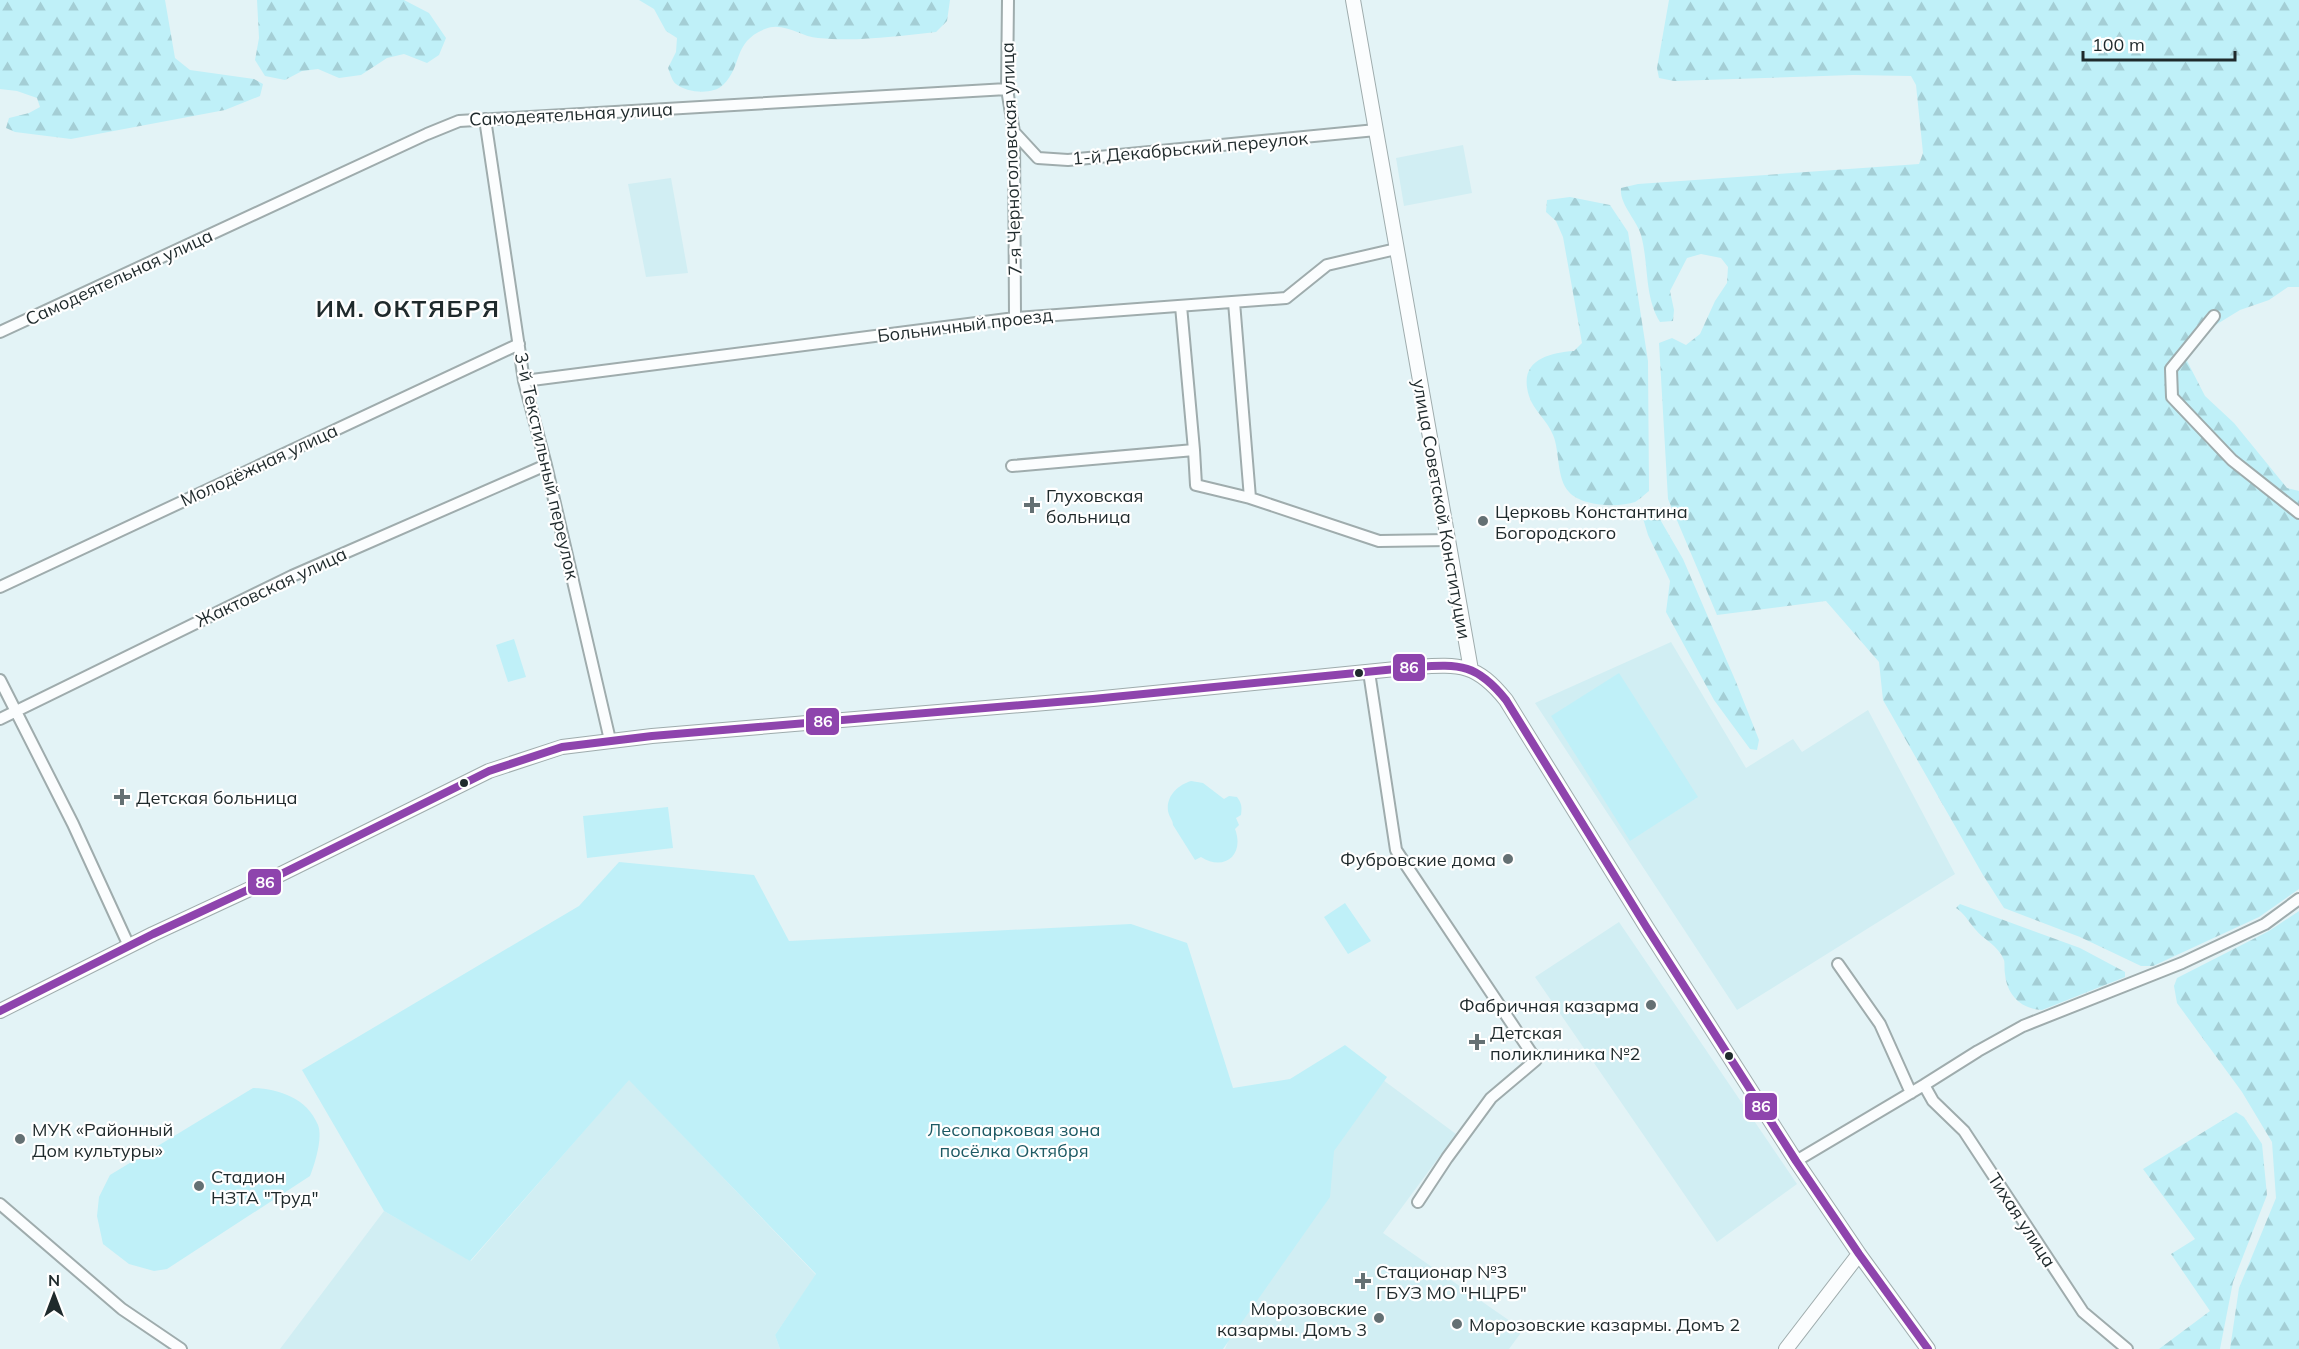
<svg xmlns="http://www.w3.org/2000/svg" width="2299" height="1349" viewBox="0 0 2299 1349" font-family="Mulish,sans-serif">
<defs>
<pattern id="forest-firs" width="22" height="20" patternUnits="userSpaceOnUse" patternTransform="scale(1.5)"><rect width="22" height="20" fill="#bff0f8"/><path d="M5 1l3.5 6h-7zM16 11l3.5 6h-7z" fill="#a4ced5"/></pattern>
</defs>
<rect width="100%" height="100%" fill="#e3f3f6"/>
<path fill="#d1eef3" d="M1463 145 1472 193 1404 206 1396 158Z
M671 178 688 273 646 277 628 184Z
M1671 642 1746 768 1793 739 1802 752 1868 710 1955 874 1737 1010 1535 703Z
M1619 922 1797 1184 1717 1242 1535 977Z
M1348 1054 1456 1134 1383 1233 1523 1330 1509 1349H1225Z
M629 1079 816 1275 775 1335 780 1349H280L384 1211 471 1261Z"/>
<path fill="url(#forest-firs)" d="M0 0H165L175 58 190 70 254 79 263 84 260 96 225 110 71 139 15 132 6 128 9 118 29 113 40 107 37 98 17 91 0 89Z
M257 0H404L429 13 446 38 439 55 427 63 404 54 387 58 361 75 339 78 318 69 302 71 285 80 265 76 255 60 259 38Z
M639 0H950L947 21 936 32C898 36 857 42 818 38 801 37 783 21 765 29 732 42 743 66 723 85 713 95 687 93 676 84 672 81 670 73 668 68L676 52 677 38 666 31 654 9Z
M1669 0H2299V287H2288L2269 300 2240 310 2209 329 2194 344 2187 361 2205 396 2234 423 2287 488 2299 491V889L2259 917 2153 966H2141L2080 937 2004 908 1983 875 1883 700 1879 662 1826 601 1717 615 1668 499 1659 343 1672 338 1686 345 1700 334 1715 301 1727 283 1728 267 1721 258 1701 254 1687 258 1670 291 1674 310 1673 321 1660 322C1644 296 1649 264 1641 235 1637 220 1619 204 1621 188L1638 184 1919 164 1923 153 1916 85 1911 76 1853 75 1674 81 1659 78 1657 68Z
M1570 197 1610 205 1628 232 1648 361 1649 491C1645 494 1639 500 1635 502 1618 508 1581 506 1569 492 1556 478 1560 451 1553 435 1548 421 1533 410 1529 396 1518 361 1547 353 1574 351L1582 343 1563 237 1556 221 1546 212 1547 200Z
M1654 509 1683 559 1736 682 1759 740 1757 750 1750 749 1714 700 1666 612 1670 581 1648 535 1642 515Z
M1960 904 2080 948 2125 972V977L2042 1010C2021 1009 2007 995 2005 974 2004 969 2005 964 2004 960 1998 945 1984 940 1975 929 1968 921 1965 914 1956 908Z
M2299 911V1349H2230L2239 1288 2276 1198 2272 1142 2242 1092 2177 1003 2174 986 2177 978 2269 931Z
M2236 1112 2244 1117 2262 1144 2267 1195 2233 1282 2220 1349H2159L2210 1311 2171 1254 2195 1239 2143 1169Z"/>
<path fill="#bff0f8" d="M514 639 526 677 508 682 496 645Z
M1619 673 1698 797 1630 841 1551 716Z
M1191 781 1203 783 1224 799 1229 796 1237 797C1242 804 1242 807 1241 815L1236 818 1239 825 1235 829C1245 855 1224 872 1201 857L1195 860 1173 825C1173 820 1169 817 1168 811 1166 796 1178 785 1191 781Z
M668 807 673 848 587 858 583 816Z
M619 862 754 875 789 941 1131 924 1187 943 1233 1088 1290 1079 1345 1045 1387 1077 1334 1151 1330 1197 1223 1349H780L775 1335 816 1274 629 1080 470 1261 384 1211 302 1070 579 906Z
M1345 903 1371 941 1348 954 1324 917Z
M253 1088C279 1089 307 1098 318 1125 323 1138 315 1163 310 1176L167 1269 154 1271 129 1264 103 1244 97 1216 99 1197 110 1175Z"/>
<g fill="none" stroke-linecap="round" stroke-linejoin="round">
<defs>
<path id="minor" d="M1008 0 1007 89 1014 132 1015 318
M485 119 524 381 546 465 610 740
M1014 132 1038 158 1068 160 1376 130
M1234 302 1250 498 1379 541 1448 540
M2214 316 2171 369 2172 397 2232 460 2299 513
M0 332 427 134 459 121 1007 89
M524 381 1015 318 1286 298 1327 265 1396 249
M1194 450 1196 485 1250 498
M1012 466 1194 450 1181 306
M0 587 519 344
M1369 672 1396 850 1536 1060 1491 1098 1447 1158 1418 1202
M0 680 73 824 129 946
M0 719 292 576 546 465
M1838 964 1880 1024 1911 1093
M1924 1085 1933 1101 1964 1131 2083 1312 2127 1349
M1796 1161 1924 1085 1978 1051 2023 1026 2182 963 2265 924 2299 899
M0 1204 122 1309 181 1349"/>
<path id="tertiary" d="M1353 0 1471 670
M0 1011 153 934 269 880 489 771 562 747 652 736 1093 699 1416 667C1461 664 1477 664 1506 700L1647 928 1796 1161 1859 1254 1928 1349
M1786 1349 1859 1254"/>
</defs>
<use href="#minor" stroke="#9facad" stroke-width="14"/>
<use href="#tertiary" stroke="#9facad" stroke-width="16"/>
<use href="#minor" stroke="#fbfdfe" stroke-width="10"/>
<use href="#tertiary" stroke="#fbfdfe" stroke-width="14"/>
<defs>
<path id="bus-1" d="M0 1011 153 934 269 880 489 771 562 747 652 736 1093 699 1416 667C1461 664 1477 664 1506 700L1647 928 1796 1161 1859 1254 1928 1349"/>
</defs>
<use href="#bus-1" stroke="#fff" stroke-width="12"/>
<use href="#bus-1" stroke="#8e44ad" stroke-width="8"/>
</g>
<g fill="#647073" stroke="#fff" stroke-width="2">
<path d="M1029 496h6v6h6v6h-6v6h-6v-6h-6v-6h6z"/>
<circle cx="1483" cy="521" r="6"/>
<path d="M119 788h6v6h6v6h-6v6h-6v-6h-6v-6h6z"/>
<circle cx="1508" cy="859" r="6"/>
<circle cx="1651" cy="1005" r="6"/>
<path d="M1474 1033h6v6h6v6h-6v6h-6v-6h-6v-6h6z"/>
<circle cx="20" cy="1139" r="6"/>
<circle cx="199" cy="1186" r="6"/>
<path d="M1360 1272h6v6h6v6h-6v6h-6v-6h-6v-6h6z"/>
<circle cx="1379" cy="1318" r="6"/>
<circle cx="1457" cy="1324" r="6"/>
</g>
<g fill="#1f2a2c" stroke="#fff" stroke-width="2">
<circle cx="1359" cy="673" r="5"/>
<circle cx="464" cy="783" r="5"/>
<circle cx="1729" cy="1056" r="5"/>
</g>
<g text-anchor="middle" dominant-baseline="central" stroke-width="4.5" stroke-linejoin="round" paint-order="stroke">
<g font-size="18" fill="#1f2a2c" stroke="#fff">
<text transform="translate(571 114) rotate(-3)">Самодеятельная улица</text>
<text transform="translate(1190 148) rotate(-5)">1-й Декабрьский переулок</text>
<text transform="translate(1011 159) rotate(-92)">7-я Черноголовская улица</text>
<text transform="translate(119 277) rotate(-25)">Самодеятельная улица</text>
<text transform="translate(965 325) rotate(-7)">Больничный проезд</text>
<text transform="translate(259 465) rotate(-25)">Молодёжная улица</text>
<text transform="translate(547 466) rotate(77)">3-й Текстильный переулок</text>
<text transform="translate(1442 509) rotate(80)">улица Советской Конституции</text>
<text transform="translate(271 587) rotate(-25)">Жактовская улица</text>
<text transform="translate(2022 1220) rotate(57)">Тихая улица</text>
</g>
<g font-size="18" fill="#1f2a2c" stroke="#fff" text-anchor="start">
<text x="1046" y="495">Глуховская<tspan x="1046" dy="21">больница</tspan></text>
<text x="1495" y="511">Церковь Константина<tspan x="1495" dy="21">Богородского</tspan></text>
<text x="136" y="797">Детская больница</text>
<text x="1496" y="859" text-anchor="end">Фубровские дома</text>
<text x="1639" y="1005" text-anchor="end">Фабричная казарма</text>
<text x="1490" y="1032">Детская<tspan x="1490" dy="21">поликлиника №2</tspan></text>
<text x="32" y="1129">МУК «Районный<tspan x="32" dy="21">Дом культуры»</tspan></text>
<text x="211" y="1176">Стадион<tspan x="211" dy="21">НЗТА "Труд"</tspan></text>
<text x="1376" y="1271">Стационар №3<tspan x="1376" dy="21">ГБУЗ МО "НЦРБ"</tspan></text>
<text x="1367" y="1308" text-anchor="end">Морозовские<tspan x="1367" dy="21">казармы. Домъ 3</tspan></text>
<text x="1469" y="1324">Морозовские казармы. Домъ 2</text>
</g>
<g font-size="18" fill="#1d5a64" stroke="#fff">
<text x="1014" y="1129">Лесопарковая зона<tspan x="1014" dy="21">посёлка Октября</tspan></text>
</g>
<g font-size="24" font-weight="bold" letter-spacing="1.5" fill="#1f2a2c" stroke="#fff">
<text x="408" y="308">ИМ. ОКТЯБРЯ</text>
</g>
</g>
<g stroke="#fff" stroke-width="2">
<rect x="1392" y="653" width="34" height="29" rx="6" fill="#8e44ad"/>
<rect x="805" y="707" width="35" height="29" rx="6" fill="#8e44ad"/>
<rect x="247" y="868" width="35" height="28" rx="6" fill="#8e44ad"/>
<rect x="1744" y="1092" width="34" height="29" rx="6" fill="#8e44ad"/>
</g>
<g font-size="16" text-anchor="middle" font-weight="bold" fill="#fff">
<text x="1409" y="673">86</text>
<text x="823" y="727">86</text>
<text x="265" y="888">86</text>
<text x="1761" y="1112">86</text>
</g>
<g transform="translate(54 1295)" stroke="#ffffff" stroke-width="4.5" paint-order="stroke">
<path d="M0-4.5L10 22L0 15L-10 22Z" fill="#1f2a2c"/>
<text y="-9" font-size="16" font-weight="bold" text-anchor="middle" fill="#1f2a2c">N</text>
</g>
<path d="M2083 51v9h152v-9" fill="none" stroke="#1f2a2c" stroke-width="3"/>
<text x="2092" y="51" font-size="18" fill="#1f2a2c" stroke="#ffffff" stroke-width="4.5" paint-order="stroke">100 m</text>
</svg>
